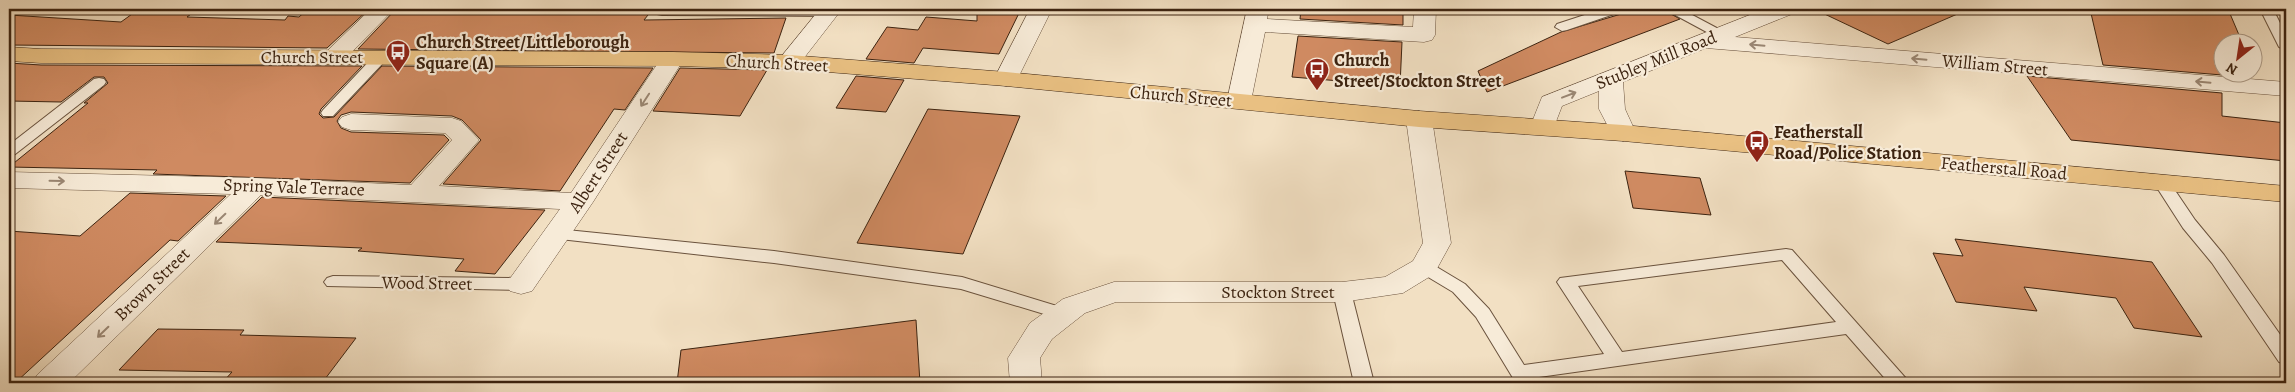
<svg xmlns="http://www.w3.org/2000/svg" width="2295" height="392" viewBox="0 0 2295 392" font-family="Alegreya,serif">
<rect width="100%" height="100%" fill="#f2e0c3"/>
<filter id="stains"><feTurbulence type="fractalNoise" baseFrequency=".004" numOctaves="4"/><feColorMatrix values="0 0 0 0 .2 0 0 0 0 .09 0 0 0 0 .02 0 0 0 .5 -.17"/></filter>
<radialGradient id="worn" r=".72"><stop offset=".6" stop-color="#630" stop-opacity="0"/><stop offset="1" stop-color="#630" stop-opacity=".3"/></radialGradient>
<path fill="#cf8a61" stroke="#3c2310" d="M139 9H198L187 17 285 20 288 16 299 17 308 9H369L327 48 9 45V15L121 22Z
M396 9 652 10 644 20 786 18 774 53 358 49Z
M977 9H1021L999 54 923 48 914 63 866 59 887 27 918 30 926 17 977 21Z
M1301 9H1403V25L1300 19Z
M1624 9H1662L1680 19 1487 92 1478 71 1561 32 1621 14Z
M1814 9H1969L1888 44Z
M2090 9H2228L2242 42H2222V75L2103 65Z
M1298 36 1402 42 1400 86 1292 77Z
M9 63 41 65 362 66 321 109 319 114 323 118 334 117 382 66 653 68 625 110 614 109 560 191 443 184 481 140 462 120 452 116 351 112 341 115 337 121 341 128 351 132 444 135 449 140 410 183 153 174 157 170 9 167 88 103H84L108 83 104 77H94L61 102 9 101Z
M680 68 767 70 740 116 653 111Z
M856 76 904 80 886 112 836 108Z
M2027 76 2222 93V116L2286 123V161L2071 140Z
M928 109 1020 116 963 254 857 243Z
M1625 171 1700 178 1711 215 1633 208Z
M130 193 226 196 178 241 170 240 15 383H9V231L80 236Z
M262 197 545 210 495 274 455 271 464 259 358 251 362 248 216 242Z
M1955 239 2152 262 2202 337 2134 328 2116 298 2024 287 2037 311 1956 302 1933 253 1963 256Z
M916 320 920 383H677L681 350Z
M158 329 244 330 240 335 356 338 322 383H222L232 372 119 370Z"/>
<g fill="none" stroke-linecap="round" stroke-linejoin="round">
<defs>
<path id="service" d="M657 9H831L835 12 828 16 662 15 657 14 655 11Z
M1603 9H1622L1620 12 1567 30 1562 31 1555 27 1557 24Z
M1664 9H1681L1728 34 1726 37H1716Z
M2260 9H2273L2286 35V51L2279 47Z
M380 54 387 58 385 61 333 116H323L321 113 323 110 375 55Z
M99 78 104 79 106 82 104 85 14 155 9 157V145L94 79Z
M2162 178 2168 180 2195 220 2224 255 2286 343V364L2279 362 2212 263 2183 228 2154 183 2156 180Z
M557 229 774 251 962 277 1070 310 1073 314 1070 318 1064 320 961 289 774 263 551 238 549 234 551 230Z
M1786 249 1792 250 1910 383H1889L1846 334 1532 378V383H1516L1476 317 1453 292 1418 271 1415 267 1418 263 1424 261 1430 263 1465 284 1489 309 1524 365 1604 354 1557 282 1560 278ZM1782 260 1836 322 1622 352 1578 286Z
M333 276 521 278 527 280 530 284 527 288 521 290 327 286 324 282 327 278Z
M1342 286 1348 288 1351 292 1374 383H1354L1333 292 1336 288Z"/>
<path id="minor" d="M371 9H394L342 62 334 64 326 62 322 57 326 52Z
M820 9H842L797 67 789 69 781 67 777 62Z
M1030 9H1052L1015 84 1006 86 997 84 994 79Z
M1247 9H1269L1267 19 1413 27 1414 9H1436L1435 35 1432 40 1424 42 1265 32 1251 101 1248 106 1239 108 1230 106 1227 101Z
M1765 9H1795L1792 14 1735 37 2286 82V96L1706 48 1623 82 1625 109 1636 133 1632 138 1623 141 1614 138 1599 109V91L1562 106 1552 132 1543 135 1534 132 1530 127 1542 97Z
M672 52 680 54 684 59 593 202 532 291 521 294 510 291 506 284 560 209 261 195 69 383H33L37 375 231 194 9 188V172L255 178 411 185 452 140 445 133 351 130 342 127 338 122 342 117 351 114 452 118 461 121 479 140 439 186 571 193 664 54Z
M1419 111 1428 114 1432 119 1451 243 1434 274 1403 293 1342 302H1116L1085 313 1052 339 1040 358 1042 383H1010L1008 358 1030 323 1063 299 1114 282H1342L1385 277 1413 261 1423 243 1406 119 1410 114Z"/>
<path id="trunk" d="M9 47 41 49 672 52 789 55 1006 72 1419 111 1623 125 2286 186V202L1623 141 1419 127 1006 86 789 69 672 66 41 63 9 61Z"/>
</defs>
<use href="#service" stroke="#6a523d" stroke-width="2"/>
<use href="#minor" stroke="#6a523d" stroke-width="1"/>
<use href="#trunk" stroke="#3c2310" stroke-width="1"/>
<use href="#service" fill="#f7ebd8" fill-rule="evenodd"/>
<use href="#minor" fill="#f7ebd8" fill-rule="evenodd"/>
<use href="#trunk" fill="#e9c082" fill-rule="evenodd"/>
</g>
<defs><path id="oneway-shaft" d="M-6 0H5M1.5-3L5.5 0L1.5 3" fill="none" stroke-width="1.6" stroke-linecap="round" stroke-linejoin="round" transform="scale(1.25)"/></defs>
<g stroke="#9a8774">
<use href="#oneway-shaft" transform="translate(1757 45) rotate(-175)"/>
<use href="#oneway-shaft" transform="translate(1919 59) rotate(-175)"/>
<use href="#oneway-shaft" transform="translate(2203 82) rotate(-175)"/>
<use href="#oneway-shaft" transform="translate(1569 95) rotate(-21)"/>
<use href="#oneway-shaft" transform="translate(645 100) rotate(123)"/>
<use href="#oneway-shaft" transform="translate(57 181) rotate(1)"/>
<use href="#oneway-shaft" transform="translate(220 219) rotate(136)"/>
<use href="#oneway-shaft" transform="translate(103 332) rotate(136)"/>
</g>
<defs>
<symbol id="bus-pin" viewBox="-11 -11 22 30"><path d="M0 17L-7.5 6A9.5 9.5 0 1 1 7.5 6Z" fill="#8f2418" stroke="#f7ebd8"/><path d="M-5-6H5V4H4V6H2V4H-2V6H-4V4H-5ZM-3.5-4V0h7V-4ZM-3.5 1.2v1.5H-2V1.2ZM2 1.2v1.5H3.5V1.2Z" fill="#fff"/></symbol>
</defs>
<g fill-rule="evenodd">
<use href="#bus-pin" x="384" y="38" width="28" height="38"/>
<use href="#bus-pin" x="1303" y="56" width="28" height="38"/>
<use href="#bus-pin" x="1743" y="128" width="28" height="38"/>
</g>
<g text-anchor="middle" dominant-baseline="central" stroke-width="4.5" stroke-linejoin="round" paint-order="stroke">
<g font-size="18" font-weight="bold" fill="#3c2310" stroke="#f7ebd8" text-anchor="start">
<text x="416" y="42">Church Street/Littleborough<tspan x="416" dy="21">Square (A)</tspan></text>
<text x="1334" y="60">Church<tspan x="1334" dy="21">Street/Stockton Street</tspan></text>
<text x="1774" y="132">Featherstall<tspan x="1774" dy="21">Road/Police Station</tspan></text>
</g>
<g font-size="18" fill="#3c2310" stroke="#f7ebd8">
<text x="312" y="57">Church Street</text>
<text transform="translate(1656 60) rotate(-22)">Stubley Mill Road</text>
<text transform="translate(777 63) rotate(3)">Church Street</text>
<text transform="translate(1995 65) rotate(5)">William Street</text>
<text transform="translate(1181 96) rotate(5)">Church Street</text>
<text transform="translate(2004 168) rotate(5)">Featherstall Road</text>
<text transform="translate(598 172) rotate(-57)">Albert Street</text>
<text transform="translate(294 187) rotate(2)">Spring Vale Terrace</text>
<text transform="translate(427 283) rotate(1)">Wood Street</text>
<text transform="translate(152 284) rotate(-44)">Brown Street</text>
<text x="1278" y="292">Stockton Street</text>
</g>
</g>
<rect width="2295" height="392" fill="none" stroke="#f2e0c3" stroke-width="30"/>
<rect x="10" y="10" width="2275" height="372" fill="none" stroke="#3c2310" stroke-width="2.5"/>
<rect x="15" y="15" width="2265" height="362" fill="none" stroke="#3c2310"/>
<g transform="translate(2238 58) rotate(210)"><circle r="24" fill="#f7ebd8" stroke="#ac9b88"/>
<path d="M0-4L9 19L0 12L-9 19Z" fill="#8f2418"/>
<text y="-8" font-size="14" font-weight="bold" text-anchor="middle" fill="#3c2310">N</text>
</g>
<rect width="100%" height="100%" filter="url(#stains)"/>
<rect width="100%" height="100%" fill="url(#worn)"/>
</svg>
